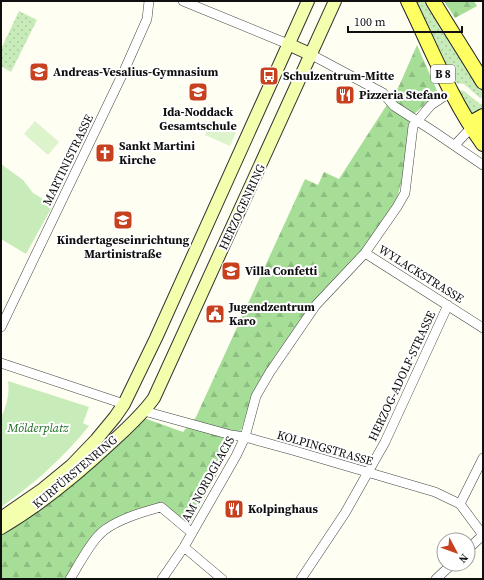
<svg xmlns="http://www.w3.org/2000/svg" width="484" height="580" viewBox="0 0 484 580" font-family="'Source Serif 4',serif">
<defs>
<pattern id="grass-dots" width="8" height="8" patternUnits="userSpaceOnUse"><rect width="8" height="8" fill="#c7ecb9"/><path d="M2 2h.1M6 6h.1" fill="none" stroke="#aac99e" stroke-width="1.8" stroke-linecap="round"/></pattern>
<pattern id="forest-firs" width="22" height="20" patternUnits="userSpaceOnUse"><rect width="22" height="20" fill="#a6de98"/><path d="M5 1l3.5 6h-7zM16 11l3.5 6h-7z" fill="#8ebd82"/></pattern>
</defs>
<rect width="100%" height="100%" fill="#fefff2"/>
<path fill="url(#grass-dots)" d="M413 1H427L465 58 483 90V97L480 98 464 84 453 83Z
M19 11 37 20 11 72 1 66V49Z
M455 89 464 91 480 104 483 103V111L471 118Z"/>
<path fill="url(#forest-firs)" d="M444 1H474L477 6 455 18Z
M417 45 438 93 414 114 409 123 403 176 398 195 390 213 252 395 242 428 190 524 162 504 104 528 68 579H1V532L144 418 183 432 196 417 305 179 318 185 324 172 339 179 399 86Z"/>
<path fill="#c7ecb9" d="M1 164 23 180 33 193 53 205 26 254 1 239Z
M8 381 89 407 83 423 89 426C64 457 34 484 1 507V418C6 407 10 394 8 381Z"/>
<path fill="#dcf3cc" d="M35 121 59 142 48 155 24 134Z
M212 121 236 132 230 146 205 135Z"/>
<g fill="none" stroke-linecap="round" stroke-linejoin="round">
<defs>
<path id="street" d="M183 1 288 44
M310 54 383 93 394 106 433 131 483 165
M455 145 468 131 472 129
M365 253 483 328
M1 327 124 71 147 19 149 1
M1 363 124 404
M144 411 231 435 245 437 292 450 435 492 460 504 483 535
M460 504 483 458
M184 547 222 579
M468 549 483 535
M70 579C78 566 89 545 99 535 112 521 142 512 161 507L192 533
M162 579 184 547 236 456 245 437 256 396 270 372 316 305 365 253 397 207 405 193 413 126 431 105 452 91
M301 579 345 513 385 442 448 305
M436 579 452 564"/>
<path id="secondary" d="M288 44 310 54
M1 518 43 489 71 466 96 440 115 417 124 404 156 338 308 1
M1 528C42 504 78 474 112 442 127 428 142 415 154 398L335 1"/>
<path id="primary" d="M408 1C431 48 452 102 483 144
M433 1C449 28 467 55 483 82
M479 130 472 129 474 121 483 116"/>
</defs>
<use href="#street" stroke="#434343" stroke-width="10"/>
<use href="#secondary" stroke="#323232" stroke-width="14"/>
<use href="#primary" stroke="#212121" stroke-width="16"/>
<use href="#street" stroke="#fff" stroke-width="9"/>
<use href="#secondary" stroke="#f4ffad" stroke-width="12"/>
<use href="#primary" stroke="#feff63" stroke-width="14"/>
</g>
<defs>
<symbol id="school-square" viewBox="-11 -11 22 22"><rect x="-9" y="-9" width="18" height="18" rx="4" fill="#c8411f" stroke="#fff"/><path d="M0-5L7-2L0 1L-7-2ZM-4 1L0 2.5L4 1V4Q0 6-4 4Z" fill="#fff"/></symbol>
<symbol id="bus-square" viewBox="-11 -11 22 22"><rect x="-9" y="-9" width="18" height="18" rx="4" fill="#c8411f" stroke="#fff"/><path d="M-5-6H5V4H4V6H2V4H-2V6H-4V4H-5ZM-3.5-4V0h7V-4ZM-3.5 1.2v1.5H-2V1.2ZM2 1.2v1.5H3.5V1.2Z" fill="#fff"/></symbol>
<symbol id="restaurant-square" viewBox="-11 -11 22 22"><rect x="-9" y="-9" width="18" height="18" rx="4" fill="#c8411f" stroke="#fff"/><path d="M-5-6h1v4h1v-4h1v4h1v-4h1v5L-1.5 .5V6h-2V.5L-5-1ZM5-6V6H3V1.5H1.5Q1.5-4 5-6Z" fill="#fff"/></symbol>
<symbol id="church-square" viewBox="-11 -11 22 22"><rect x="-9" y="-9" width="18" height="18" rx="4" fill="#c8411f" stroke="#fff"/><path d="M-1.2-6h2.4v3.5h3.3v2.4h-3.3V6h-2.4V-.1h-3.3v-2.4h3.3Z" fill="#fff"/></symbol>
<symbol id="civic-square" viewBox="-11 -11 22 22"><rect x="-9" y="-9" width="18" height="18" rx="4" fill="#c8411f" stroke="#fff"/><path d="M-.6-6.5H3V-4.5H.6V-3L4-1V1h2V6H-6V1h2V-1L-.6-3ZM-1.2 2.5V6h2.4V2.5Z" fill="#fff"/></symbol>
</defs>
<g fill-rule="evenodd">
<use href="#school-square" x="28" y="61" width="22" height="22"/>
<use href="#bus-square" x="258" y="65" width="22" height="22"/>
<use href="#school-square" x="187" y="81" width="22" height="22"/>
<use href="#restaurant-square" x="334" y="84" width="22" height="22"/>
<use href="#church-square" x="94" y="142" width="22" height="22"/>
<use href="#school-square" x="112" y="209" width="22" height="22"/>
<use href="#school-square" x="220" y="260" width="22" height="22"/>
<use href="#civic-square" x="204" y="303" width="22" height="22"/>
<use href="#restaurant-square" x="223" y="498" width="22" height="22"/>
</g>
<g text-anchor="middle" dominant-baseline="central" stroke-width="4" stroke-linejoin="round" paint-order="stroke">
<rect fill="#fff" stroke="#585858" stroke-width="1" x="431" y="65" width="24" height="18" rx="3"/>
<g font-size="11" font-weight="bold" fill="#101010">
<text x="443" y="74">B 8</text>
</g>
<g font-size="12" font-weight="bold" fill="#101010" stroke="#fff" text-anchor="start">
<text x="53" y="72">Andreas-Vesalius-Gymnasium</text>
<text x="283" y="76">Schulzentrum-Mitte</text>
<text x="359" y="95">Pizzeria Stefano</text>
<text x="198" y="112" text-anchor="middle">Ida-Noddack<tspan x="198" dy="14">Gesamtschule</tspan></text>
<text x="119" y="146">Sankt Martini<tspan x="119" dy="14">Kirche</tspan></text>
<text x="123" y="240" text-anchor="middle">Kindertageseinrichtung<tspan x="123" dy="14">Martinistraße</tspan></text>
<text x="245" y="271">Villa Confetti</text>
<text x="229" y="307">Jugendzentrum<tspan x="229" dy="14">Karo</tspan></text>
<text x="248" y="509">Kolpinghaus</text>
</g>
<g font-size="12" fill="#101010" stroke="#fff">
<text transform="translate(68 160) rotate(-64)">MARTINISTRASSE</text>
<text transform="translate(242 207) rotate(-65)">HERZOGENRING</text>
<text transform="translate(421 274) rotate(32)">WYLACKSTRASSE</text>
<text transform="translate(402 376) rotate(-65)">HERZOG-ADOLF-STRASSE</text>
<text transform="translate(325 448) rotate(16)">KOLPINGSTRASSE</text>
<text transform="translate(75 472) rotate(-40)">KURFÜRSTENRING</text>
<text transform="translate(208 479) rotate(-61)">AM NORDGLACIS</text>
</g>
<g font-size="12" font-style="italic" fill="#1c6c1f" stroke="#fff">
<text x="38" y="428">Mölderplatz</text>
</g>
</g>
<rect width="484" height="580" fill="none" stroke="#101010" stroke-width="4"/>
<g transform="translate(456 552) rotate(131)"><circle r="19" fill="#ffffff" stroke="#9f9f9f"/>
<path d="M0-3L7 15L0 10L-7 15Z" fill="#c8411f"/>
<text y="-6" font-size="11" font-weight="bold" text-anchor="middle" fill="#101010">N</text>
</g>
<path d="M348 26v6h114v-6" fill="none" stroke="#101010" stroke-width="2"/>
<text x="354" y="26" font-size="12" fill="#101010" stroke="#ffffff" stroke-width="3" paint-order="stroke">100 m</text>
</svg>
